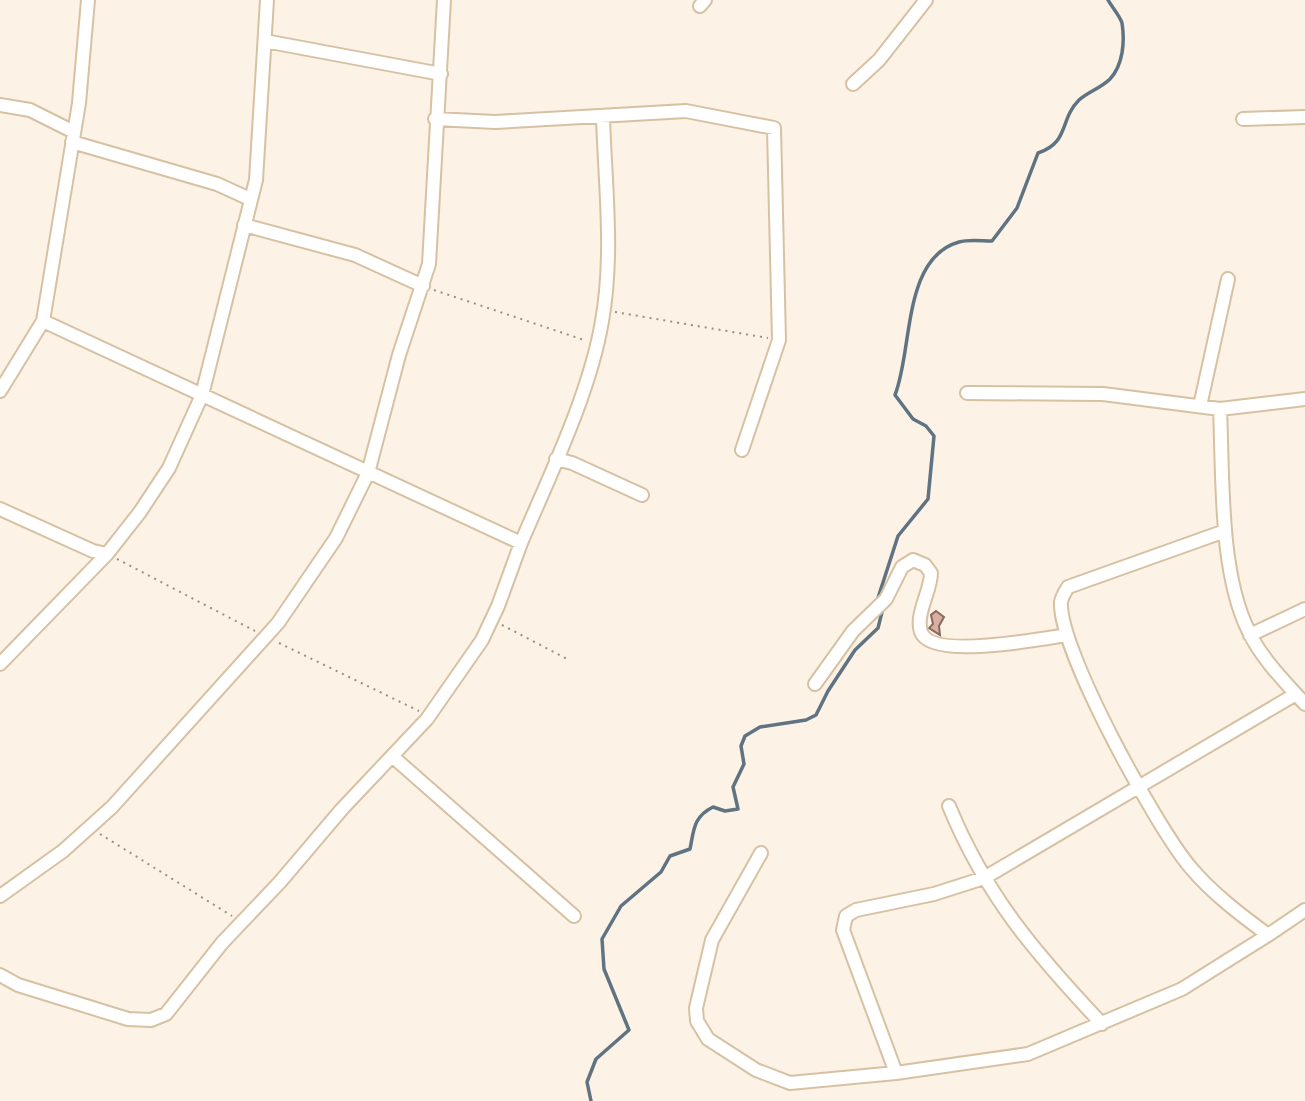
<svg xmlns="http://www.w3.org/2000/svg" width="1305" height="1101" viewBox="0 0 1305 1101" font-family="Roboto,sans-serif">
<rect width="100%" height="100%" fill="#fcf2e6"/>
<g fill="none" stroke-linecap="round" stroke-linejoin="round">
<path stroke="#5f7382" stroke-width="3.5" d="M876 604 898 536 928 499 934 436 926 426 913 419 895 395C913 350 902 258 959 242 969 239 982 241 992 241L1017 208 1038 153C1070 142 1059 120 1079 100 1088 92 1101 88 1110 79 1123 65 1125 42 1122 23 1120 16 1112 7 1108 0
M591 1101 587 1082 596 1059 629 1030 604 969 602 939 621 906 661 872 670 856 690 849C694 830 693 817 713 807L725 811 738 809 733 787 744 764 741 746 745 736 760 727 806 720 816 715 828 691 855 650 878 628 882 612"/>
</g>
<path fill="#daafa3" stroke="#8a685e" stroke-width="2" d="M936 611 944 617 939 626 940 635 929 628 933 624 931 615Z"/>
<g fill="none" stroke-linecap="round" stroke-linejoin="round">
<defs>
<path id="minor" d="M88 0 79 103 43 321 521 543C550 475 590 393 602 321 614 254 605 184 603 117
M700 6 705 0
M265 41 441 74
M853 84 879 60 926 0
M0 105 30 110 74 132
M435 119 495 122 686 111 774 128 779 340 742 450
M1243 119 1305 117
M72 142 217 184 250 199
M244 225 355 255 423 286
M0 391 43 321
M967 393 1103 394 1220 409
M1305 399 1220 409C1223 475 1219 573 1249 632 1261 658 1286 683 1305 704
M1200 406 1228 279
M556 459 572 463 642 495
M0 509 93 551 107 554
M1225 531 1068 587C1065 592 1062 596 1061 602 1058 649 1158 830 1191 868 1213 894 1241 915 1268 935L1305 910
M1250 635 1305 609
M0 664 107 554 140 512 169 468 202 395 256 180 267 0
M815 684 853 631 886 599 902 567 913 560 925 565 931 573C931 591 915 614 921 632 931 660 1041 639 1067 635
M392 756 574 916
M949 806C986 896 1036 954 1102 1024
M761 853 712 940 696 1008 697 1021 708 1039 756 1070 790 1083 896 1073 1028 1054 1182 989 1268 935
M0 896 63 851 112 807 278 623 336 538 368 473 399 355 429 264 444 0
M0 975 18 985 128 1019 151 1020 166 1014 222 943 280 882 342 809 427 719 482 640 498 606 521 543
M896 1073 843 930 846 916 856 910 934 894 984 878 1296 694"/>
</defs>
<use href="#minor" stroke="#d7c1a3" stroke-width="16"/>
<path stroke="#998f84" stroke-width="2" stroke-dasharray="2 5" stroke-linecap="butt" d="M434 290 584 340
M615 312 768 338
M117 559 255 631
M502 625 569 660
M279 643 419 711
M100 834 232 916"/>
<use href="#minor" stroke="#fff" stroke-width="12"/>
</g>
</svg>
